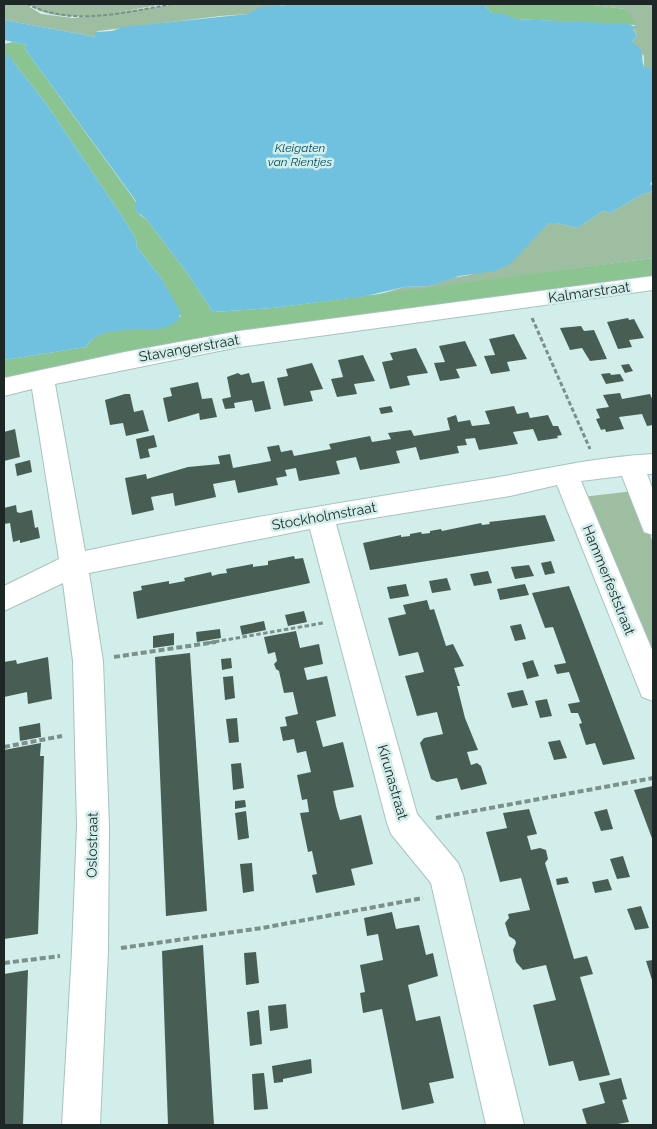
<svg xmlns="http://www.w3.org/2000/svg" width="657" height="1129" viewBox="0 0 657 1129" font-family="Raleway,sans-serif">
<rect width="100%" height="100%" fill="#d1eeea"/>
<path fill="#9dbea0" d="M4 4H25L41 14 73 18 179 4H302L283 5 248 14 220 16 98 31 96 32V37L4 20Z
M29 4H165C129 9 58 29 29 4Z
M585 4H653V69L644 68V56L632 41 637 36 633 28 635 26 625 9Z
M653 191V258L377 295 404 287 430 286 451 278 470 275 528 244 549 223H557L577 228 603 211 610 213 641 195Z
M634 491 653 543V669L582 497Z"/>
<path fill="#8bc391" d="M483 4H585L625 9 632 17 635 25 516 19 492 13Z
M13 42 27 45 25 49 136 202 140 215 147 220 185 270 213 312 273 308 653 258V278L539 294 54 371 4 383V360L86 347C105 315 154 343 181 316L162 279 137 247 136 239 122 216 45 102 12 60V56H4V44Z"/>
<path fill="#70c1e0" d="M302 4H483L492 13H501L516 19 628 24 636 27 633 29 637 36 632 41C648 55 639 52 644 67L653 69V181L650 184 653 186V191L641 195 610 213 603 211 577 228 557 223H549L509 265 495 271 459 276 430 286 404 287 366 296 273 308 213 312 185 270 147 220 135 210 136 201 25 49 27 45 4 40V20L96 37 95 32 112 31 123 27 248 14 260 7Z
M4 56H12V60L45 102 122 216 136 239 137 247 162 279 181 313C171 346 104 314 86 347L4 360Z"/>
<path fill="#485e54" d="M628 318 629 320 634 319 644 338 629 340 632 347 618 349 607 322Z
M581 326 584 331 594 330 607 359 590 361 582 348 570 350 560 328Z
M514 334 527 359 507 362 510 371 491 374 484 356 495 355 489 339Z
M465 341 477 366 456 369 460 378 440 381 434 363 445 362 439 346Z
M416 348 428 373 407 376 410 385 390 389 382 362 393 360 390 353Z
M363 355 375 381 354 384 357 394 337 397 331 379 343 377 338 360Z
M312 363 323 389 310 391 313 401 284 406 277 378 288 376 286 369Z
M629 364 633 371 625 373 621 365Z
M238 373 241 375 249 373 252 383 264 381 271 409 255 412 252 400 234 403 235 408 225 409 222 399 231 397 227 377Z
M610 373 611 375 620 374 624 381 606 384 601 374Z
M198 382 202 399 212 398 217 417 200 420 199 413 168 422 163 398 172 396 170 388Z
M620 393 622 399 650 394 653 401V425L647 426 642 414 619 417 624 429 606 432 605 429 601 430 596 419 600 418 596 409 609 407 603 395Z
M125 394H130L134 412 143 410 149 431 126 436 123 423 110 425 105 400Z
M391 406 393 412 381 414 379 408Z
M514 406 517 414 528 412 530 418 548 415 553 426H558L562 435 557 436 558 438 538 441 533 429 513 432 518 444 479 450 475 438 465 439 467 445 457 446 459 453 420 460 416 447 396 451 400 463 360 470 356 457 336 461 340 474 299 481 296 468 285 470 287 476 276 478 278 485 238 493 235 480 213 484 216 497 175 506 173 493 151 497 154 510 132 515 125 478 146 474 147 479 188 467 220 464 218 456 230 454 233 468 271 461 267 447 279 445 281 452 292 450 294 456 331 449 329 444 370 436 372 442 391 439 388 433 411 430 414 436 450 430 447 418 456 415 458 422 470 420 472 426 490 424 485 411Z
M15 429 20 457 4 461V432Z
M154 435 157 447 148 449 150 457 140 459 136 439Z
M30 460 32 472 17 476 15 464Z
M16 505 17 512 20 513 32 510 35 528 38 527 40 538 20 543V540L13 542 10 523 4 524V508Z
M545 515 555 541 370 570 363 543 401 535V537L410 536V534L421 532 422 534 430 533V531L441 529 442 531 481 523 482 525 490 524 489 522Z
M294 556 295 559 303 558 310 583 137 619 133 592 142 590 141 586 169 581V584L185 581 184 578 211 572 212 576 219 574 227 573 226 569 253 564V567L268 565V561Z
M551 561 555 573 545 575 541 563Z
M529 565 534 576 515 579 511 567Z
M488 571 492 583 474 586 470 574Z
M447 578 451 590 432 593 429 581Z
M406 584 409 596 390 599 387 587Z
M525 584 529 595 500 600 497 589Z
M569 586 583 622 635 759 603 765 595 743 586 745 579 724 582 723 578 713H571L568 704 580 702 569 672 557 674 554 665 566 663 553 627 545 628 532 593Z
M427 600 430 610 434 609 446 646 453 644 464 666 454 668 460 686H457L465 718 478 750 467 752 471 765 477 763 481 766 487 784 461 790 457 778 437 782 431 779 420 743 424 738 443 734 437 712 417 716 405 676 424 672 418 652 399 656 388 618 406 614 403 605Z
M304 611 307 622 288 626 285 615Z
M264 621 266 630 242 635 240 626Z
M521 624 526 639 515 641 510 626Z
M220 629 221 638 197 642 196 632Z
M296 631 300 648 319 644 323 664 304 668 307 680 327 676 336 716 316 721 323 747 343 742 354 787 333 791 336 806 340 820 361 815 373 864 351 869 355 885 316 893 312 875 317 874 312 851 308 852 300 813 309 812 307 799 302 800 297 775 311 772 306 751 297 753 294 739 283 741 280 727 287 726 285 717 298 714 293 692 284 693 279 671 276 669 274 664 277 661 275 652 268 654 264 637Z
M174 633V645L153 648V636Z
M190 653 207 911 166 916 155 657Z
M48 657 52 699 28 704 27 692 4 697V662L16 660 17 664Z
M231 658 232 668 222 670 221 659Z
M533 660 539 676 527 679 522 663Z
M233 676 235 698 225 700 223 677Z
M523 690 528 705 512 708 507 693Z
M547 699 552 716 540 718 535 701Z
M237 718 239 742 229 743 226 719Z
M40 723 41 737 20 741 19 727Z
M560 740 567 758 554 760 548 742Z
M41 743 40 756H44L38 934 4 939V750Z
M241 763 244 788 233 790 231 764Z
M653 786V841L634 790Z
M245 800 246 807 235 809V801Z
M529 809 537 834 527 836 531 850 540 848 546 850 548 859 545 863 574 959 587 956 593 974 580 977 610 1075 579 1081 573 1061 549 1066 533 1005 556 1000 546 965 523 970 516 962 513 950 516 943 515 940 509 936 505 923 509 918 508 914 530 910 521 878 500 882 486 832 507 828 503 813Z
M607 809 613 829 601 831 594 812Z
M246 811 249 838 238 840 235 813Z
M623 856 630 877 617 879 610 859Z
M252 863 254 891 243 893 240 864Z
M567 877 569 883 557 885 556 879Z
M608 879 612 890 595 893 592 882Z
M641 906 649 928 635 930 627 909Z
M392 912 396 929 419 925 426 955 433 953 438 976 408 985 416 1021 440 1016 454 1078 429 1083 434 1103 402 1110 382 1009 363 1013 360 993 365 992 360 965 383 960 378 934 367 936 364 918Z
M203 945 214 1125H168L162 951Z
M256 952 259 983 246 985 244 953Z
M653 960V983L646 961Z
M28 970 23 1125H4V974Z
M286 1004 288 1028 270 1031 268 1006Z
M259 1010 262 1044 250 1046 247 1012Z
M311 1059 312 1073 283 1079V1082L274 1083 272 1066Z
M264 1073 268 1109 254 1110 252 1074Z
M621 1078 627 1099 622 1100 629 1122 612 1125H587L582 1109 605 1103 599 1083Z"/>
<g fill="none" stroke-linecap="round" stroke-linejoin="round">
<defs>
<path id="street" d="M653 276V290L239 347 55 384 85 551C214 523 344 502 474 481 534 472 592 457 653 454V474H647L653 490V535L644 532 622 476 581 481 653 652V701L642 697 638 687 557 485 510 496 336 524 417 814 458 863 463 875 524 1125H486L431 883 391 834 387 823 310 529 89 573 103 661 109 826 108 951 100 1125H62L72 951 77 826 73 661 63 583 4 611V586L59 559 32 389 4 396V378L125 352 239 331Z"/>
</defs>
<use href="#street" stroke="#a7c3bf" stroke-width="2"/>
<path stroke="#7b908d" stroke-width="2" stroke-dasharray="4 2" stroke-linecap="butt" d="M27 4C74 27 124 12 173 4"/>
<path stroke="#7b908d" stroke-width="3" stroke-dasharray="4.5 2.5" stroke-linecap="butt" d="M532 318 590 449
M208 643 323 623"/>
<path stroke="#7b908d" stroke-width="4" stroke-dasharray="6 3" stroke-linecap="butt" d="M114 657 216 642
M4 747 62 736
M436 818 653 778
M121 948 262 928 423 898
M4 963 60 956"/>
<use href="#street" fill="#fff" fill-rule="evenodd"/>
</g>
<g text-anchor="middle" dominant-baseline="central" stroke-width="5" stroke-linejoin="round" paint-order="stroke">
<g font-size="12" font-style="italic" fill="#014b61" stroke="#d1eeea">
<text x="300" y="148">Kleigaten<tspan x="300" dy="14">van Rientjes</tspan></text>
</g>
<g font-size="14" fill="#1c2726" stroke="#d1eeea">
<text transform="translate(589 292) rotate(-8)">Kalmarstraat</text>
<text transform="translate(189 348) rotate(-10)">Stavangerstraat</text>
<text transform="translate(324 516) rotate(-10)">Stockholmstraat</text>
<text transform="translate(609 580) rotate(68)">Hammerfeststraat</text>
<text transform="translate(393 782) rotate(74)">Kirunastraat</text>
<text transform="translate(92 845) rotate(-89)">Oslostraat</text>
</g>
</g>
<rect width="657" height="1129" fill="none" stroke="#1c2726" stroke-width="10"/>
</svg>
